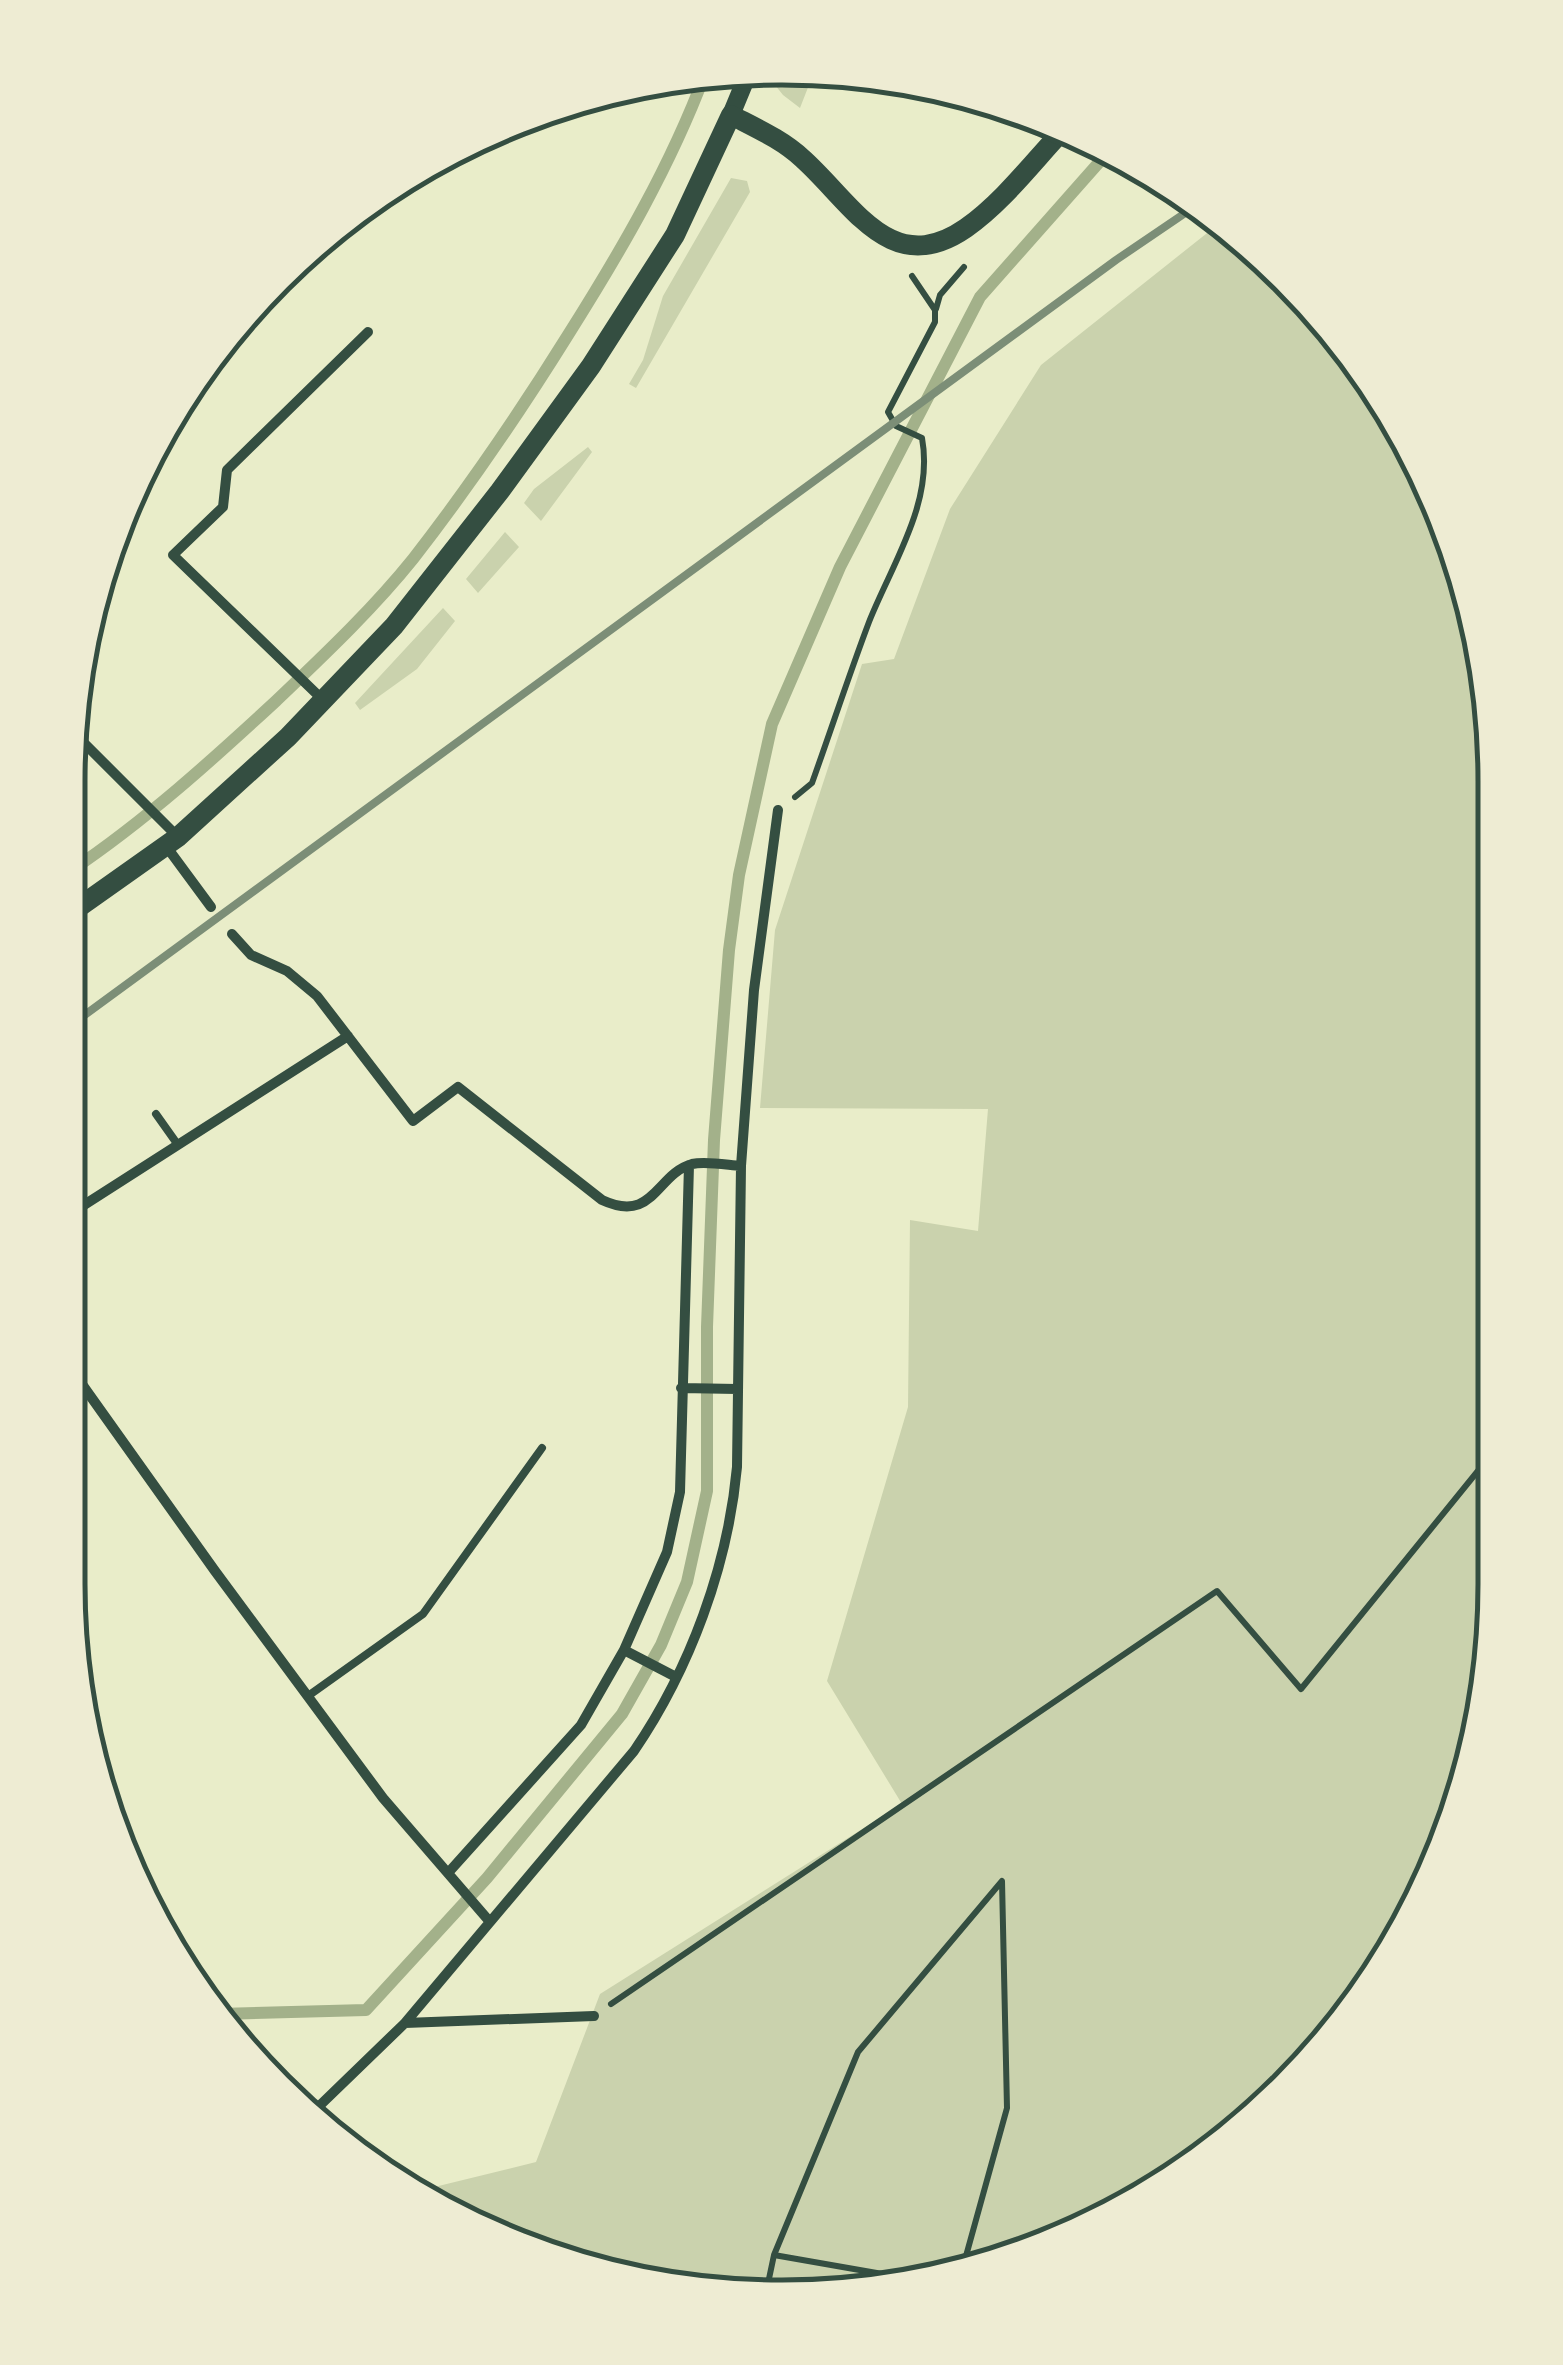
<svg xmlns="http://www.w3.org/2000/svg" width="1563" height="2365" viewBox="0 0 1563 2365" font-family="'DejaVu Sans',sans-serif">
<rect width="100%" height="100%" fill="#e9edc9"/>
<path fill="#cad2ad" d="M774 70 814 72 800 108 783 95 771 80Z
M731 178 747 181 750 192 636 388 629 384 643 360 663 296Z
M1221 222 1253 245 1348 347 1422 466 1471 597 1494 735 1489 1677 1422 1899 1318 2055 1139 2202 966 2273 735 2296 509 2243 418 2191 536 2162 600 1994 902 1804 827 1681 908 1407 910 1220 978 1231 988 1109 760 1108 775 930 862 664 894 659 950 509 1041 365Z
M588 447 592 452 541 521 524 503 534 489Z
M505 532 519 547 478 593 466 579Z
M443 608 455 621 417 669 360 710 355 703Z"/>
<g fill="none" stroke-linecap="round" stroke-linejoin="round">
<path stroke="#a3b18a" stroke-width="12" d="M72 870C146 820 211 761 276 701 323 656 372 610 413 559 469 487 520 412 568 335 621 251 670 167 705 74
M219 2014 366 2010 487 1878 622 1714 661 1645 687 1582 707 1491V1327L714 1140 729 950 739 875 772 724 840 567 980 297 1110 150"/>
<path stroke="#344e41" stroke-width="6" d="M936 309 940 295 964 267
M795 797 812 783C831 730 849 675 869 622 892 564 934 503 922 438L896 426 888 412 935 322V310L912 276
M611 2004 1217 1591 1301 1689 1490 1456
M774 2255 911 2279
M766 2293 774 2255 858 2052 1002 1881 1007 2108 961 2274"/>
<path stroke="#344e41" stroke-width="8" d="M156 1114 178 1145
M308 1696 423 1614 542 1448"/>
<path stroke="#344e41" stroke-width="10" d="M323 700 173 555 223 507 227 470 368 332
M73 732 178 837
M166 846 211 907
M232 934 251 955 287 971 317 996 413 1121 458 1087 602 1200C654 1224 656 1174 692 1164 706 1161 727 1165 741 1166
M70 1214 348 1036
M69 1366 215 1571 383 1798 490 1922
M681 1388 737 1389
M624 1650 676 1677
M448 1873 581 1725 624 1650 667 1552 680 1492 689 1165
M405 2023 634 1751C690 1669 728 1566 737 1467L741 1166 754 990 778 810
M312 2113 405 2023 594 2016"/>
<path stroke="#344e41" stroke-width="18" d="M731 115 750 69"/>
<path stroke="#344e41" stroke-width="20" d="M72 912 178 837 288 737 394 626 500 491 591 366 675 235 731 115C756 128 783 140 803 159 853 204 891 280 966 228 1003 202 1033 162 1064 129"/>
<path stroke="#7c8e77" stroke-width="8" d="M71 1025 1116 260 1197 205"/>
</g>
<path d="M0 0H1563V2365H0ZM781 85H782A696 696 0 0 1 1478 781V1584A696 696 0 0 1 782 2280H781A696 696 0 0 1 85 1584V781A696 696 0 0 1 781 85Z" fill="#eeecd3" fill-rule="evenodd"/>
<path fill="none" stroke="#344e41" stroke-width="5" d="M781 85H782A696 696 0 0 1 1478 781V1584A696 696 0 0 1 782 2280H781A696 696 0 0 1 85 1584V781A696 696 0 0 1 781 85Z"/>
</svg>
